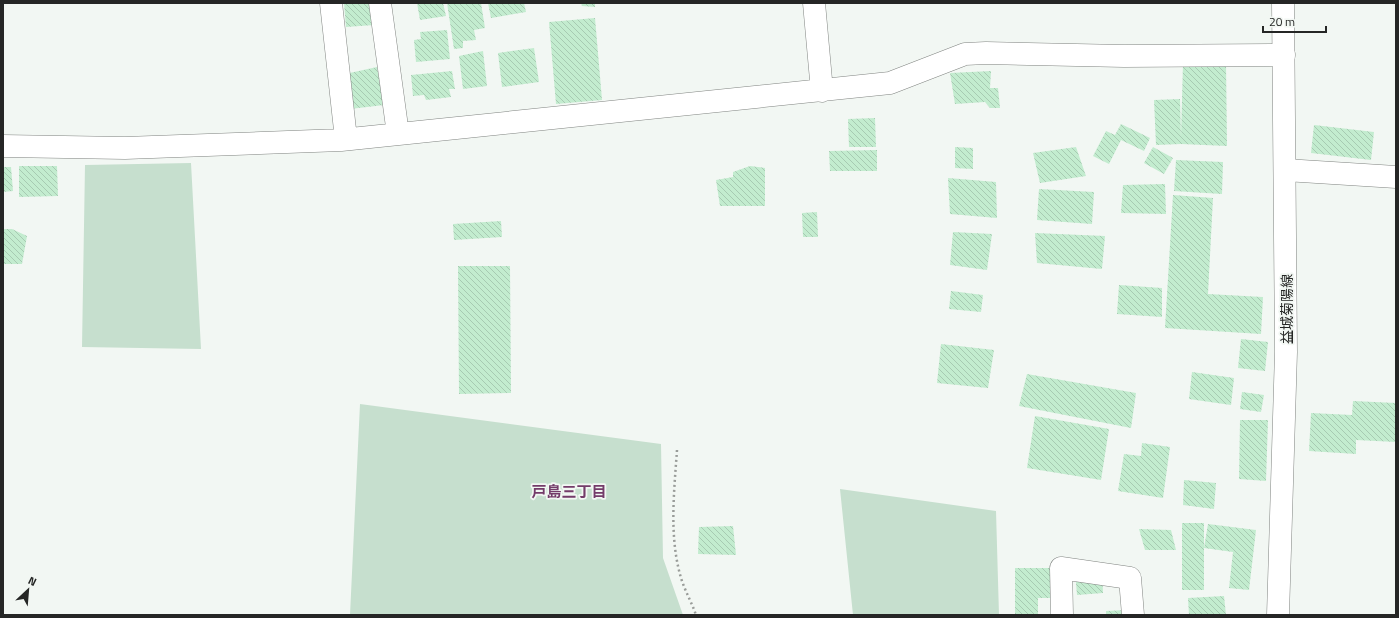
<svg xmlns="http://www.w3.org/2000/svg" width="1399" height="618" viewBox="0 0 1399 618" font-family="'Titillium Web','Noto Sans JP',sans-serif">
<defs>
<pattern id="building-back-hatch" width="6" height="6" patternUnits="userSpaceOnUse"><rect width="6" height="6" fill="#c3eccf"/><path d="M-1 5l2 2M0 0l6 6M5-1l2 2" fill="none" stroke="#a7cab2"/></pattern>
</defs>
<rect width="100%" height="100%" fill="#f2f7f3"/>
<path fill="#c6dfce" d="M191 163 201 349 82 347 85 165Z
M360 404 661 444 663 558 683 615H350Z
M840 489 996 511 999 615H853Z"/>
<path fill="url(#building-back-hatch)" d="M344 3H371L374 25 346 27Z
M417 3H443L446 16 420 20Z
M447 3H481L485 28 474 30 476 40 463 41V48L454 49Z
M488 3H524L526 12 491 18Z
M581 3H595V7L582 6Z
M595 18 602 100 556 104 549 22Z
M447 30 450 59 416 62 414 40 421 39 420 32Z
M534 48 539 82 502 87 498 53Z
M483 51 487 86 463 89 459 56Z
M1183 63H1226L1227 146 1181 144 1156 145 1154 100 1180 99 1181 137Z
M377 67 384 105 350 109 345 74Z
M452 71 455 89H449L451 97 426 100 424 95 413 96 411 75Z
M991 71 990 88H998L1000 108H990L985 102 955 104 950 73Z
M875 118 876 147H849L848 119Z
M1121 124 1150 138 1144 151 1121 140 1109 164 1093 156 1106 131 1115 135Z
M1314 125 1374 132 1371 160 1311 153Z
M955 147 973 148V169L955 168Z
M1076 147 1086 176 1040 183 1033 153Z
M1153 147 1173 158 1164 174 1144 163Z
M877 150V171H830L829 151Z
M1176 160 1223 162 1222 194 1174 191Z
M19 166H57L58 196 19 197Z
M750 166 765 168V206H720L716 180 733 177V172Z
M3 167H11L13 191 3 192Z
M948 178 996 182 997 218 950 214Z
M1165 184 1166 214 1121 213 1123 185Z
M1039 189 1094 192 1092 224 1037 220Z
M1173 195 1213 198 1208 294 1263 297 1261 334 1165 328Z
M817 212 818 237H803L802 213Z
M501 221 502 237 454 240 453 224Z
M3 229H12L27 236 22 264H3Z
M953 232 992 234 987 270 950 265Z
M1035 233 1105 236 1102 269 1037 263Z
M458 266H510L511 393 459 394Z
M1119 285 1162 288V317L1117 314Z
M951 291 983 295 981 312 949 309Z
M1241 339 1268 342 1265 371 1238 368Z
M941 344 994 350 988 388 937 383Z
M1192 372 1234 378 1231 405 1189 399Z
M1027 374 1136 393 1131 428 1019 406Z
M1242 392 1264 395 1261 412 1240 409Z
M1353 401 1396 403V442L1356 440V454L1309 451 1311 413 1352 415Z
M1035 416 1109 429 1101 480 1027 468Z
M1240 420H1268L1266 481 1239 479Z
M1142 443 1170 447 1163 498 1118 491 1124 454 1141 456Z
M1184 480 1216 483 1214 509 1183 505Z
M1182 523H1204V590H1182Z
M1208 524 1256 530 1249 590 1229 588 1233 552 1204 548Z
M733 526 736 555 698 554 699 527Z
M1139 529 1171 530 1176 550H1145Z
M1015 568H1054V598H1038V615H1015Z
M1102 570 1103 593 1077 595 1075 571Z
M1224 596 1226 615H1189L1188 598Z
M1126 610V615H1106V611Z"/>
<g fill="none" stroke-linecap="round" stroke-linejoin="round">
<defs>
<path id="minor" d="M331 3 346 139
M380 3 398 134
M814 3 822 91
M3 146 125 148 341 140 890 83 965 54 986 53 1124 56 1284 55
M1285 170 1396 177
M1062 615 1061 568 1130 578 1133 615"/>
<path id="secondary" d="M1278 615 1286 352 1283 3"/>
</defs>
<use href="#minor" stroke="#808481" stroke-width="23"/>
<use href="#secondary" stroke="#808481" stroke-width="23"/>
<path stroke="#999c99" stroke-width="2.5" stroke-dasharray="2 3" stroke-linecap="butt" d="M677 450C674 493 669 537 681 578 685 591 692 603 696 615"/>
<use href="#minor" stroke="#fff" stroke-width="22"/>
<use href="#secondary" stroke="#fff" stroke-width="22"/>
</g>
<g text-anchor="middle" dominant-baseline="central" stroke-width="3.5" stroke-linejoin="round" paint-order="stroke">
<g font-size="14" fill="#252625" stroke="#f2f7f3">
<text transform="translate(1286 309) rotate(-90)">益城菊陽線</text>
</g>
<g font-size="15" font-weight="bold" fill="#743c6a" stroke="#f2f7f3">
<text x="569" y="491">戸島三丁目</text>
</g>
</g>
<rect width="1399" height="618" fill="none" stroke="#252625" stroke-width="8"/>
<g transform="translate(28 590) rotate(26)" stroke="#f2f7f3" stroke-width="3" paint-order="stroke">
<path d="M0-3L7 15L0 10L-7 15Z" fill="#252625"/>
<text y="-6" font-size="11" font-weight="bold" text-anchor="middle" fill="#252625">N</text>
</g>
<path d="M1263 26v6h63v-6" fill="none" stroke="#252625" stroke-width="2"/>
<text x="1269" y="26" font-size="12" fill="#252625" stroke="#f2f7f3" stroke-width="3" paint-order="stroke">20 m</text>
</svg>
